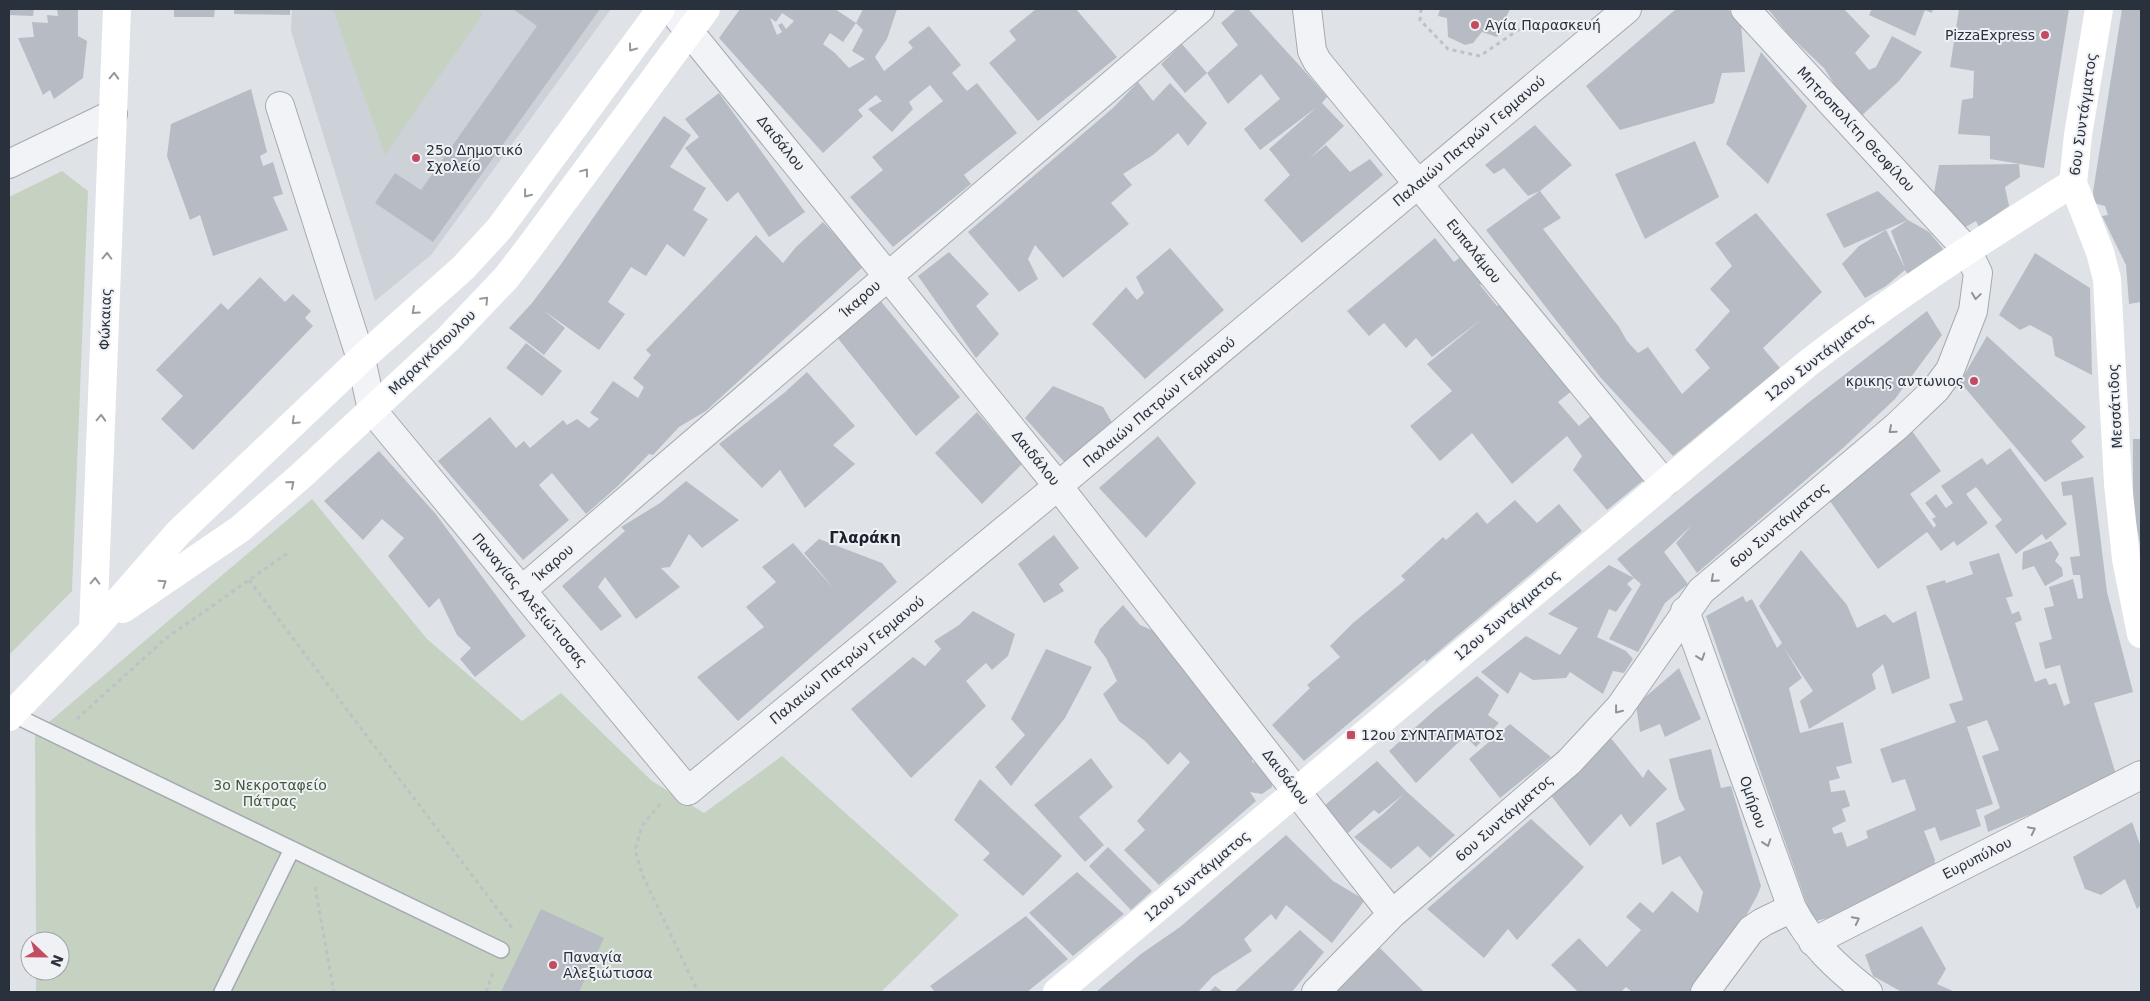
<svg xmlns="http://www.w3.org/2000/svg" width="2150" height="1001" viewBox="0 0 2150 1001" font-family="'DejaVu Sans',sans-serif">
<rect width="100%" height="100%" fill="#dfe3e7"/>
<path fill="#cdd2d9" d="M292 9H611L431 255 375 301 291 31Z"/>
<path fill="#c5d1c1" d="M333 9H478L482 15 385 155Z
M62 171 88 191 72 591 9 655V197Z
M312 499 427 639 522 721 561 693 652 781 704 813 782 756 959 915 881 992H36V971H60V941H36L35 734Z"/>
<path fill="#b7bcc4" fill-rule="evenodd" d="M9 9H34L33 16 9 15Z
M57 9H78V36L87 41 83 78 54 99 50 90 43 95 18 38 34 37 32 22 48 23 47 15 58 16Z
M174 9H215L214 17H174Z
M234 9H290V15L234 14Z
M513 9H600L433 242 375 203 395 173 421 190 537 26Z
M740 9H835L856 23 843 42 830 33 823 44 835 53 849 68 865 59 852 51 863 30 856 23 863 9H897L887 39 875 57 884 71 913 48 908 42 929 26 961 65 952 73 967 91 977 83 1017 133 964 175 971 184 893 247 850 197 883 170 872 157 943 101 930 85 909 102 913 109 892 132 868 109 882 101 876 95 858 110 863 116 823 153 719 38ZM782 13 794 21 786 29 782 23 778 25 782 32 777 35 770 18 776 22Z
M1036 9H1076L1117 57 1038 121 989 63 1016 40 1009 31Z
M1237 9H1248L1309 76 1327 97 1322 103 1344 126 1309 159 1326 145 1350 172 1370 159 1383 175 1302 243 1264 200 1290 175 1269 149 1317 107 1260 150 1244 129 1280 99 1261 74 1228 104 1207 73 1238 45 1221 23Z
M1440 9H1510L1497 37 1482 32 1473 43 1465 45 1448 37 1447 18 1438 16Z
M1676 9H1728L1741 24 1745 72 1722 73 1714 103 1620 130 1586 86Z
M1768 9H1844L1870 36 1855 53 1869 70 1876 67 1892 36 1922 52 1899 81 1857 120 1824 68 1788 34Z
M1872 9H1933L1932 13 1925 10 1915 36 1869 15Z
M1959 9H2069L2044 168 1990 159V136L1958 134 1962 100 1973 98 1974 71 1950 67Z
M2122 9H2141V302L2129 304 2126 265 2102 216 2108 215 2105 206 2094 203 2093 192Z
M1182 44 1207 73 1185 93 1161 64Z
M1761 52 1807 106 1768 184 1726 144Z
M1138 82 1153 101 1170 83 1207 123 1188 146 1178 133 1153 155 1123 174 1132 185 1111 203 1129 224 1063 278 1035 245 1028 259 1038 279 1019 292 968 232 1114 107Z
M251 89 267 152 260 156 263 166 273 162 283 194 273 197 288 230 213 256 200 215 190 220 167 156 171 124Z
M719 93 805 212 769 237 738 192 727 202 685 148 699 137 685 119Z
M664 116 691 135 670 167 706 188 693 210 708 219 684 257 667 244 646 276 631 267 608 302 625 314 599 350 543 310 565 328 544 355 509 328 532 303 559 267Z
M1535 125 1572 165 1540 191 1528 196 1504 168 1494 174 1485 165Z
M1695 141 1719 197 1645 239 1615 174Z
M2019 164 2020 177 2005 187 2009 206 1979 227 1976 221 1964 228 1934 193 1939 165Z
M1540 191 1561 218 1543 229 1619 327 1627 341 1638 353 1648 347 1682 394 1710 368 1695 350 1730 311 1710 289 1732 266 1715 243 1756 213 1822 292 1763 348 1780 368 1673 456 1601 378 1486 230Z
M1878 191 1908 220 1844 248 1826 214Z
M1908 220 1929 232 1945 251 1909 276 1905 270 1886 286 1865 298 1842 264 1859 246 1886 230 1905 268 1891 231Z
M823 222 864 266 706 411 679 427 653 455 649 454 618 486 586 514 552 473 539 485 569 520 523 560 438 461 490 417 516 448 524 441 530 448 563 420 567 425 577 419 589 428 599 419 590 413 613 381 638 398 644 387 633 378 651 355 646 350 756 235 783 263 796 247Z
M1435 238 1454 262 1463 255 1484 281 1480 285 1497 306 1505 302 1578 386 1558 402 1579 426 1593 414 1645 479 1607 510 1573 470 1582 456 1567 436 1512 484 1472 433 1440 461 1410 426 1452 391 1427 364 1482 319 1432 357 1416 338 1406 348 1384 323 1369 336 1347 311Z
M1170 248 1224 310 1145 379 1092 324 1126 287 1137 300 1144 293 1136 277Z
M949 252 989 294 976 306 999 334 976 358 918 276Z
M2035 253 2090 288 2092 375 2055 356 2052 337 2030 325 2020 330 1999 315Z
M260 277 285 302 293 294 311 311 305 318 313 326 193 450 161 419 183 396 156 370 221 303 228 310Z
M879 299 960 397 916 436 836 336Z
M1927 311 1942 335 1895 399 1843 448 1697 573 1676 543 1692 525 1664 552 1688 584 1665 603 1638 652 1609 639 1641 584 1634 578 1627 584 1632 589 1616 612 1609 609 1597 637 1626 651 1633 659 1624 673 1613 671 1603 694 1570 672 1566 678 1533 680 1520 672 1508 694 1481 672 1526 636 1560 655 1578 628 1548 614 1609 565 1634 578 1617 559 1808 403Z
M1987 336 2086 427 2071 441 2084 457 2045 482 1960 382Z
M526 343 562 371 542 396 506 368Z
M807 372 855 426 833 445 855 464 805 508 780 470 762 488 719 444 784 393Z
M1053 386 1103 407 1113 424 1067 465 1025 418Z
M977 412 1022 464 982 504 935 453Z
M1912 431 1941 471 1910 494 1934 528 1936 525 1932 519 1936 517 1925 503 1936 494 1946 508 1953 503 1941 486 1982 458 1987 465 2010 448 2067 524 2046 540 2042 534 2016 554 1995 526 2002 520 1976 487 1966 494 1988 523 1957 546 1954 541 1941 551 1927 532 1878 569 1825 494Z
M1158 436 1196 483 1146 538 1099 488Z
M2133 439H2141V549L2133 508Z
M379 451 435 513 526 636 475 677 460 659 471 648 457 635 439 598 429 608 388 556 404 538 382 519 363 540 324 501Z
M2093 477 2107 592 2133 692 2094 703 2117 778 1988 832 1984 816 2000 808 1982 756 1999 750 1987 720 1967 727 1993 804 1976 810 1981 826 1940 841 1935 827 1924 831 1935 860 1934 870 1838 915 1813 922 1706 616 1743 596 1746 602 1752 599 1777 648 1782 643 1759 606 1801 550 1847 605 1857 628 1885 614 1893 623 1916 611 1930 678 1892 694 1883 664 1872 674 1876 689 1809 729 1800 701 1813 691 1784 648 1802 678 1789 688 1800 733 1843 722 1852 763 1836 767 1840 778 1829 781 1831 792 1845 790 1850 806 1842 809 1846 821 1832 828 1834 834 1842 832 1847 847 1868 838 1866 831 1916 810 1905 779 1892 783 1880 749 1956 722 1949 704 1963 700 1926 586 1945 580 1946 583 1973 574 1969 562 1999 553 2013 596 2006 598 2012 614 2019 611 2022 620 2015 623 2035 682 2046 678 2049 685 2056 683 2064 706 2070 703 2060 665 2045 669 2039 643 2052 639 2044 608 2054 606 2049 587 2073 579 2078 599 2083 598 2080 575H2073L2070 557 2080 556 2072 495 2063 496 2061 482Z
M686 481 739 520 702 548 689 534 670 567 661 568 680 587 636 619 605 577 598 587 622 616 601 631 562 586 625 531 621 527 660 503Z
M1515 500 1537 523 1559 504 1582 531 1426 662 1425 659 1304 761 1272 725 1310 688 1307 685 1340 657 1330 646 1353 623 1405 580 1401 576 1443 537 1446 540 1477 512 1487 524Z
M1054 535 1079 568 1059 584 1064 591 1044 603 1018 564Z
M819 539 882 563 897 582 738 721 697 677 764 627 746 607 776 582 762 567 793 543 835 590 804 553Z
M2051 541 2059 554 2055 561 2062 568 2063 576 2045 586 2034 566 2022 570 2023 552Z
M1123 605 1140 625 1163 635 1252 753V762L1261 765 1274 777 1272 787 1262 794 1250 792 1256 801 1159 885 1124 850 1145 830 1137 821 1190 762 1180 752 1168 765 1145 741 1119 721 1103 694 1117 681 1106 658 1094 642 1100 629Z
M973 611 1015 634 1008 656 992 670 986 663 966 681 986 706 911 778 851 709 913 657 925 666 941 649 934 641 959 625Z
M1046 649 1092 667 1065 718 1011 786 995 767 1025 735 1011 719Z
M1679 668 1701 719 1665 737 1660 724 1640 732 1636 705Z
M1477 676 1499 695 1488 715 1499 723 1476 747 1465 736 1416 783 1389 751 1436 709Z
M1510 724 1551 757 1500 798 1469 759Z
M1610 737 1643 778 1648 769 1667 789 1630 827 1621 814 1590 846 1549 793Z
M1711 749 1721 788 1731 786 1761 886 1757 896 1732 941 1693 992H1632L1626 987 1621 992H1578L1551 965 1579 938 1607 967 1641 930 1626 917 1640 902 1653 913 1672 891 1698 913 1703 892 1680 856 1662 865 1656 823 1685 810 1679 799 1669 759Z
M1091 758 1113 787 1079 817 1104 845 1085 862 1034 805Z
M1377 761 1407 792 1455 835 1430 858 1418 846 1391 869 1354 837 1383 814 1404 794 1379 814 1374 810 1348 833 1324 806Z
M980 779 1062 856 1023 896 983 860 990 853 954 820Z
M1531 819 1584 867 1517 940 1508 929 1484 958 1427 909Z
M2132 822 2141 847V905L2137 909 2125 879 2101 895 2085 889 2073 857Z
M1286 835 1333 881 1365 900 1332 943 1286 905 1276 920 1271 914 1244 939 1252 951 1213 976 1198 992H1096L1141 954 1180 927Z
M1108 847 1152 891 1131 910 1089 866Z
M1077 872 1124 914 1073 956 1029 913Z
M541 909 604 938 579 992H501Z
M1026 916 1068 959 1027 992H935L930 986Z
M1922 926 1946 969 1937 984 1955 992H1902L1873 976 1865 955Z
M1300 930 1324 952 1292 992H1234Z
M1380 948 1424 992H1335L1351 977Z
M1215 986 1223 992H1209Z"/>
<g fill="none" stroke-linecap="round" stroke-linejoin="round">
<defs>
<path id="lane" d="M12 714 501 950
M222 992 292 849"/>
<path id="street" d="M671 9 1058 486 1392 914
M1307 9 1312 51 1317 61 1664 483
M280 106 361 359 372 410 688 791 1058 486 1627 9
M9 164 113 114
M522 590 1200 9
M1685 611 1792 908C1810 943 1837 968 1868 992
M1813 942 2141 775
M1316 992 1392 914 1569 762 1620 707 1701 591 1896 427 1936 389 1950 370 1973 311 1978 273 1967 250 1745 9
M1705 992 1751 930 1763 922 1792 908"/>
</defs>
<use href="#lane" stroke="#a5aab1" stroke-width="18"/>
<use href="#street" stroke="#a5aab1" stroke-width="30"/>
<path stroke="#bec1c6" stroke-width="3" stroke-dasharray="4 4" stroke-linecap="butt" d="M1421 9 1420 20 1448 49 1480 56 1527 24
M249 580 512 928
M77 719 165 639 289 552
M660 804 642 826 635 850 642 874 698 992
M315 887 334 992
M486 992 493 973"/>
<use href="#lane" stroke="#f2f3f6" stroke-width="15"/>
<use href="#street" stroke="#f2f3f6" stroke-width="28"/>
<path stroke="#fff" stroke-width="28" d="M2099 9 2078 135 2073 183 2100 252 2107 279 2118 484 2126 559 2141 634
M123 609 240 529 303 474 448 339 506 278 526 252 706 9
M93 630 117 9
M9 717 93 630 178 533 361 359 463 268 499 229 661 9
M1057 992 1807 364C1892 298 1982 240 2073 183"/>
</g>
<defs><path id="oneway-chevron" d="M-2-3.5L2.5 0L-2 3.5" fill="none" stroke-width="1.6" stroke-linecap="round" stroke-linejoin="round" transform="scale(1.25)"/></defs>
<g stroke="#94989e">
<use href="#oneway-chevron" transform="translate(632 48) rotate(126)"/>
<use href="#oneway-chevron" transform="translate(114 76) rotate(-88)"/>
<use href="#oneway-chevron" transform="translate(585 172) rotate(-53)"/>
<use href="#oneway-chevron" transform="translate(527 194) rotate(128)"/>
<use href="#oneway-chevron" transform="translate(107 256) rotate(-88)"/>
<use href="#oneway-chevron" transform="translate(485 300) rotate(-46)"/>
<use href="#oneway-chevron" transform="translate(415 311) rotate(138)"/>
<use href="#oneway-chevron" transform="translate(101 418) rotate(-88)"/>
<use href="#oneway-chevron" transform="translate(295 421) rotate(136)"/>
<use href="#oneway-chevron" transform="translate(291 484) rotate(-41)"/>
<use href="#oneway-chevron" transform="translate(95 581) rotate(-88)"/>
<use href="#oneway-chevron" transform="translate(163 583) rotate(-34)"/>
</g>
<g stroke="#8e929a">
<use href="#oneway-chevron" transform="translate(1976 296) rotate(98)"/>
<use href="#oneway-chevron" transform="translate(1892 430) rotate(139)"/>
<use href="#oneway-chevron" transform="translate(1714 579) rotate(138)"/>
<use href="#oneway-chevron" transform="translate(1701 657) rotate(71)"/>
<use href="#oneway-chevron" transform="translate(1618 710) rotate(128)"/>
<use href="#oneway-chevron" transform="translate(2032 830) rotate(-27)"/>
<use href="#oneway-chevron" transform="translate(1767 843) rotate(71)"/>
<use href="#oneway-chevron" transform="translate(1856 920) rotate(-27)"/>
</g>
<g fill="#c44c60" stroke="#eff1f5" stroke-width="2">
<circle cx="1475" cy="25" r="5"/>
<circle cx="2045" cy="35" r="5"/>
<circle cx="416" cy="158" r="5"/>
<circle cx="1974" cy="381" r="5"/>
<rect x="1346" y="730" width="10" height="10" rx="2.5"/>
<circle cx="553" cy="965" r="5"/>
</g>
<g text-anchor="middle" dominant-baseline="central" stroke-width="4" stroke-linejoin="round" paint-order="stroke">
<g font-size="14" fill="#29313d" stroke="#eff1f5" text-anchor="start">
<text x="1485" y="25">Αγία Παρασκευή</text>
<text x="2035" y="35" text-anchor="end">PizzaExpress</text>
<text x="426" y="150">25ο Δημοτικό<tspan x="426" dy="16">Σχολείο</tspan></text>
<text x="1964" y="381" text-anchor="end">κρικης αντωνιος</text>
<text x="1361" y="735">12ου ΣΥΝΤΑΓΜΑΤΟΣ</text>
<text x="563" y="957">Παναγία<tspan x="563" dy="16">Αλεξιώτισσα</tspan></text>
</g>
<g font-size="14" fill="#29313d" stroke="#eff1f5">
<text transform="translate(2083 114) rotate(-82)">6ου Συντάγματος</text>
<text transform="translate(1856 129) rotate(47)">Μητροπολίτη Θεοφίλου</text>
<text transform="translate(1469 141) rotate(-40)">Παλαιών Πατρών Γερμανού</text>
<text transform="translate(781 143) rotate(51)">Δαιδάλου</text>
<text transform="translate(1474 251) rotate(51)">Ευπαλάμου</text>
<text transform="translate(860 299) rotate(-41)">Ίκαρου</text>
<text transform="translate(105 319) rotate(-88)">Φώκαιας</text>
<text transform="translate(432 352) rotate(-44)">Μαραγκόπουλου</text>
<text transform="translate(1819 357) rotate(-38)">12ου Συντάγματος</text>
<text transform="translate(1159 402) rotate(-40)">Παλαιών Πατρών Γερμανού</text>
<text transform="translate(2115 406) rotate(-93)">Μεσσάτιδος</text>
<text transform="translate(1036 458) rotate(51)">Δαιδάλου</text>
<text transform="translate(1779 525) rotate(-40)">6ου Συντάγματος</text>
<text transform="translate(553 563) rotate(-41)">Ίκαρου</text>
<text transform="translate(530 600) rotate(50)">Παναγίας Αλεξιώτισσας</text>
<text transform="translate(1507 615) rotate(-40)">12ου Συντάγματος</text>
<text transform="translate(847 660) rotate(-39)">Παλαιών Πατρών Γερμανού</text>
<text transform="translate(1286 777) rotate(52)">Δαιδάλου</text>
<text transform="translate(1753 802) rotate(71)">Ομήρου</text>
<text transform="translate(1504 818) rotate(-41)">6ου Συντάγματος</text>
<text transform="translate(1977 858) rotate(-27)">Ευρυπύλου</text>
<text transform="translate(1197 876) rotate(-40)">12ου Συντάγματος</text>
</g>
<g font-size="14" fill="#3e5838" stroke="#eff1f5">
<text x="270" y="785">3o Νεκροταφείο<tspan x="270" dy="16">Πάτρας</tspan></text>
</g>
<g font-size="15" font-weight="bold" fill="#1b222e" stroke="#eff1f5">
<text x="865" y="538">Γλαράκη</text>
</g>
</g>
<rect width="2150" height="1001" fill="none" stroke="#29313d" stroke-width="20"/>
<g transform="translate(45 956) rotate(112)"><circle r="24" fill="#eff1f5" stroke="#a0a4ab"/>
<path d="M0-4L9 19L0 12L-9 19Z" fill="#c44c60"/>
<text y="-8" font-size="14" font-weight="bold" text-anchor="middle" fill="#29313d">N</text>
</g>
</svg>
